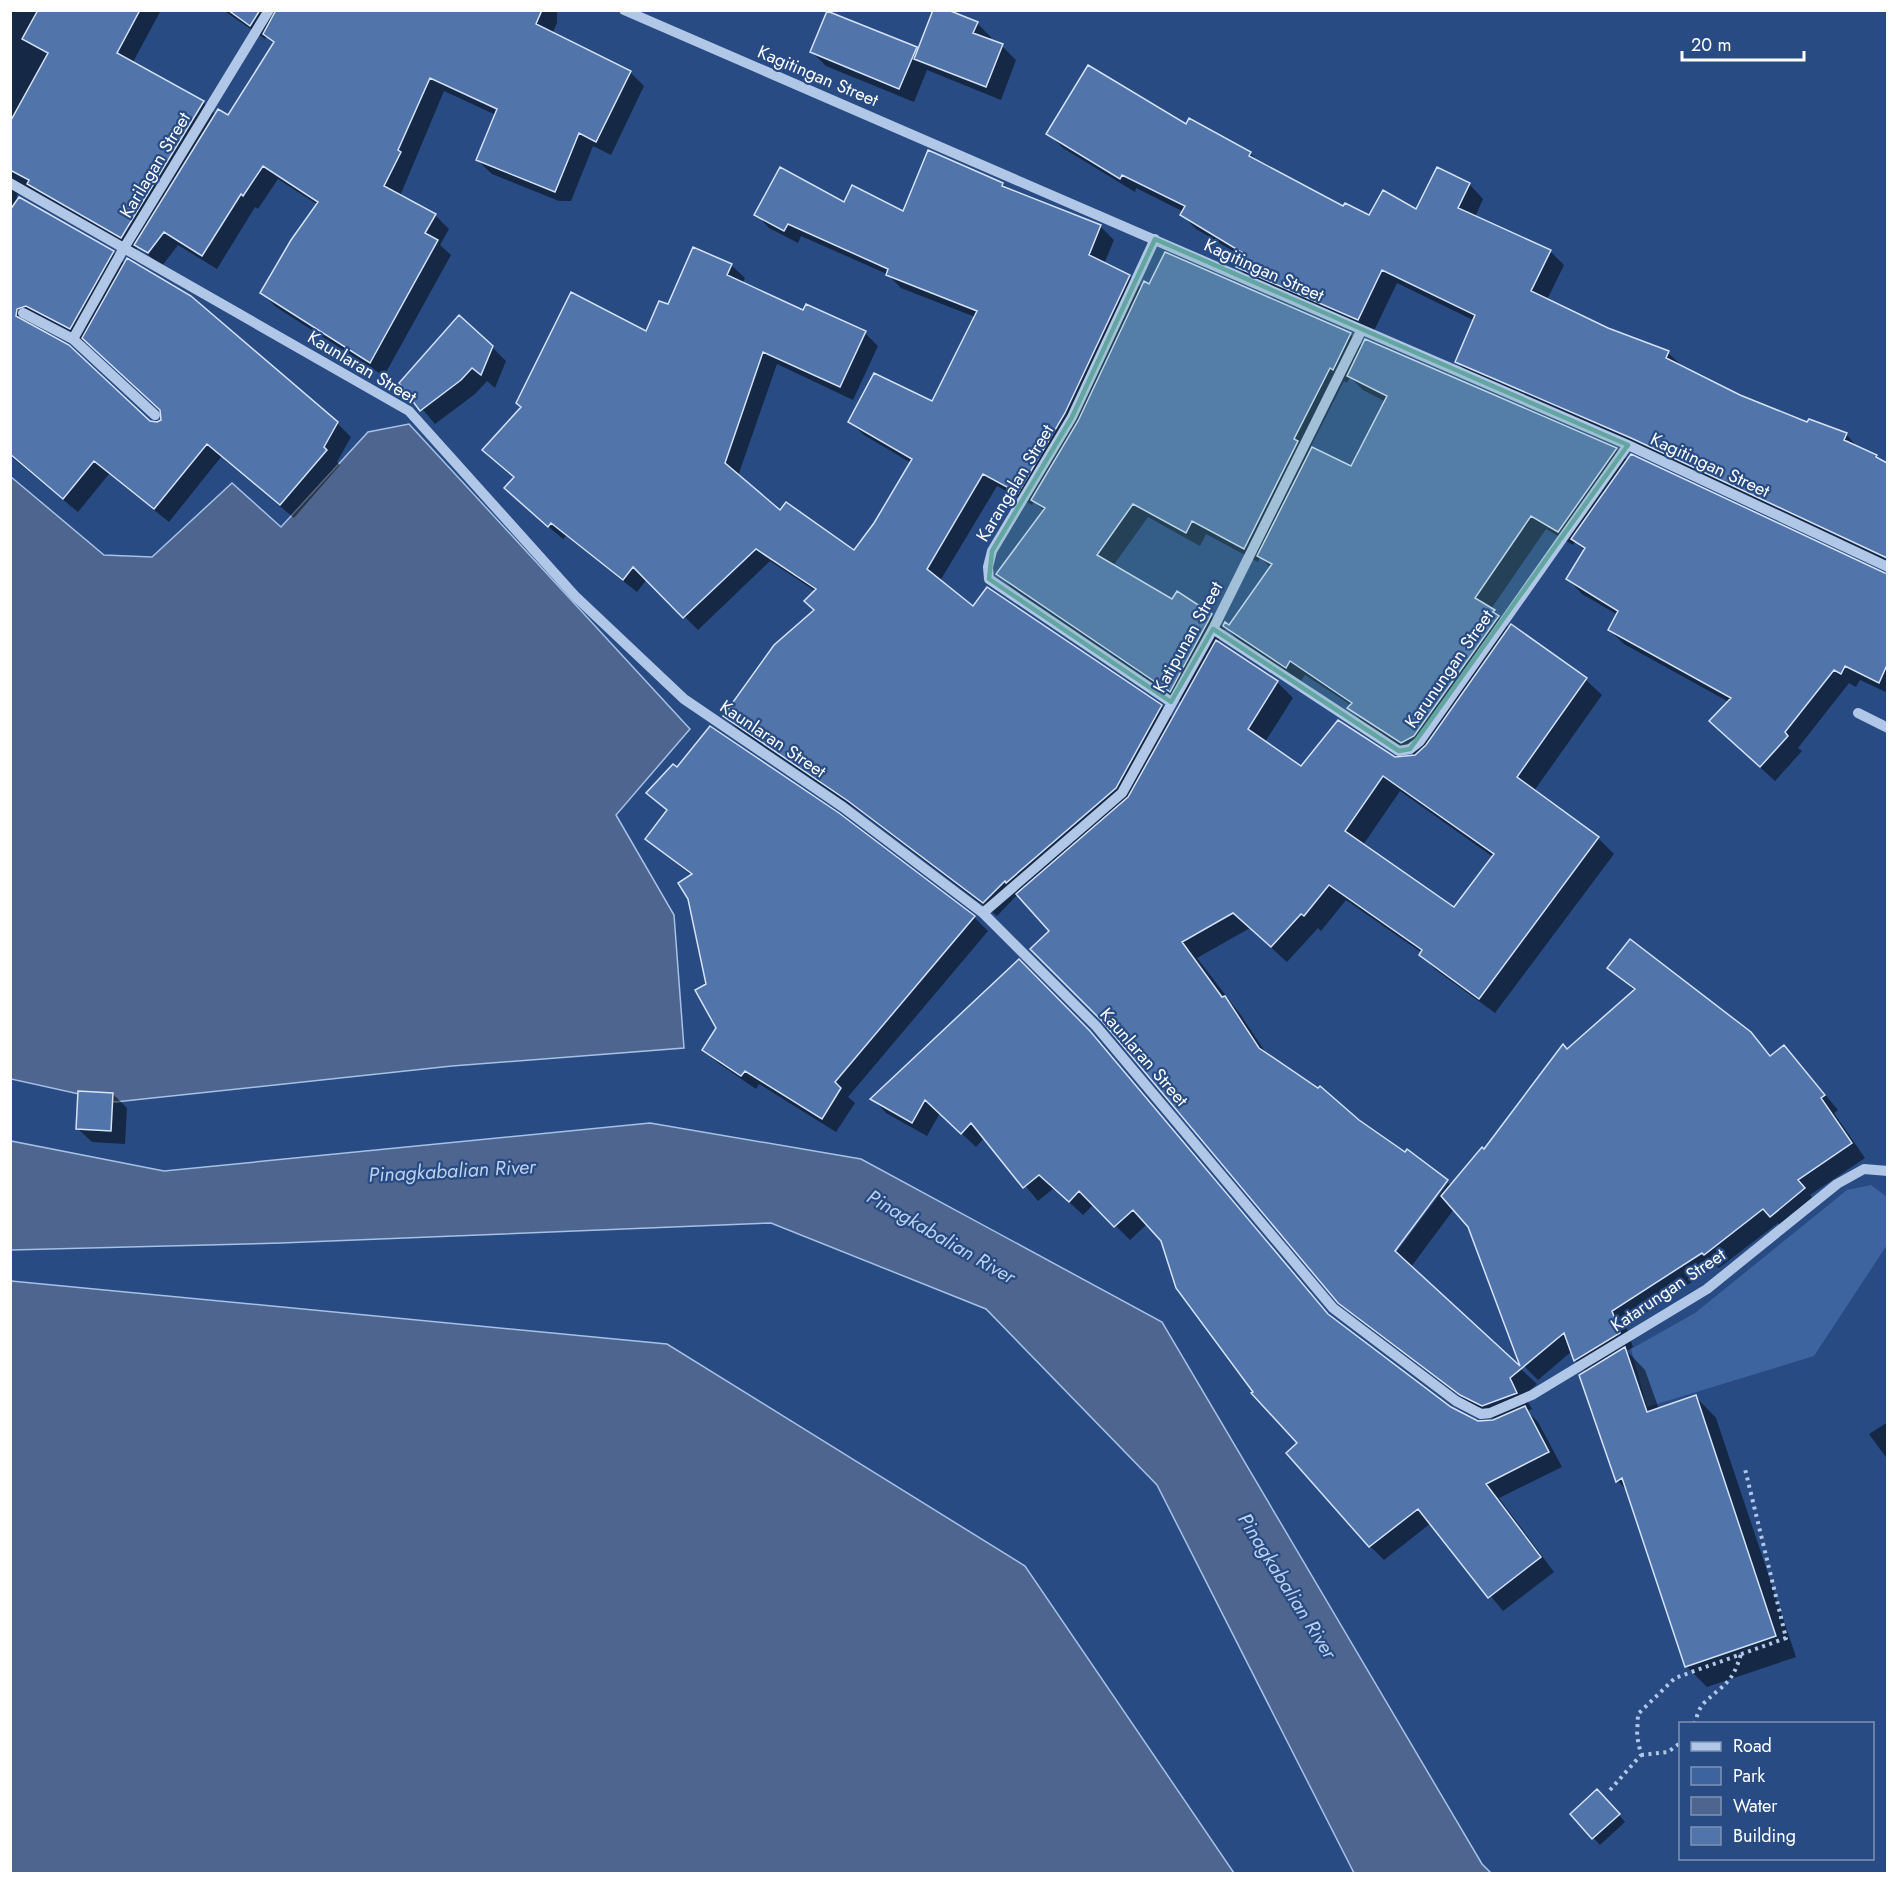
<svg xmlns="http://www.w3.org/2000/svg" width="1898" height="1884" viewBox="0 0 1898 1884" font-family="Jost,sans-serif">
<rect width="100%" height="100%" fill="#284b83"/>
<path fill="#3d649f" d="M1871 1185 1887 1197V1245L1814 1356 1647 1407 1631 1349 1695 1313 1847 1190Z"/>
<path fill="#4e668f" stroke="#a6c1e7" stroke-width="1.5" d="M409 424 690 729 616 815 674 915 684 1048 452 1066 115 1102 11 1079 10 476 104 555 152 557 232 483 281 527 368 432Z
M650 1123 861 1159 1162 1322 1482 1864 1491 1873H1354L1157 1485 986 1309 771 1223 281 1243 11 1250V1141L164 1171Z
M11 1281 667 1344 1025 1566 1234 1873H11Z"/>
<path fill="#0007" fill-rule="evenodd" d="M10 10H161L132 64 204 103 216 115 229 117 274 44 267 36 265 39 223 10H557V23L552 34 630 72 644 86 611 155 593 146 571 201H559L492 174 477 160 496 115 444 91 400 196 435 215 449 229 440 245 451 255 384 376 276 307 262 293 318 205 278 179 258 209 255 207 217 269 178 245 162 266 138 247 136 251 18 193 16 197 113 252 125 264 337 423 351 437 337 462 340 465 294 518 221 457 169 522 109 474 78 512 10 456ZM41 320 84 342 86 339 162 410 164 416 158 424 149 422 30 326V323Z
M977 23 991 37 990 41 1002 46 1016 60 1001 100 927 70 914 102 826 66 812 52 916 49 919 51Z
M1189 120 1250 153 1261 164 1343 208 1369 217 1417 211 1469 184 1483 199 1475 217 1550 251 1564 265 1547 300 1608 329 1668 353 1683 367 1740 397 1808 424 1846 434 1860 450 1888 464V565L1471 376 1457 362 1475 321 1397 283 1373 333 1252 281 1238 267 1243 257 1196 229 1182 215 1184 212 1136 188 1135 192 1063 148 1048 134 1187 126Z
M1003 184 1009 191 1100 226 1114 240 1104 264 1129 276 1142 288 1150 286 1165 254 1351 335 1363 347 1616 449 1628 461 1888 575V693L1860 680 1856 687 1849 683 1798 748 1802 751 1775 781 1725 735 1729 702 1624 644 1609 630 1618 615 1582 594 1568 579 1585 551 1575 542 1573 545 1546 529 1491 609 1510 629 1511 627 1586 680 1602 695 1534 791 1598 838 1614 854 1495 1013 1436 970 1421 955 1422 953 1346 900 1321 931 1318 928 1287 962 1250 928 1197 958 1240 1014 1268 1056 1447 1181 1390 1256 1392 1258 1448 1183 1452 1186 1484 1151 1567 1050 1635 991 1609 968 1750 1033 1772 1056 1783 1047 1797 1061 1838 1110 1834 1113 1865 1158 1810 1195 1818 1203 1785 1230 1778 1223 1719 1268 1716 1266 1626 1326 1633 1347 1627 1351 1645 1370 1659 1409 1696 1397 1716 1418 1796 1657 1707 1687 1686 1666 1628 1492 1618 1481 1581 1376 1587 1372 1575 1360 1572 1351 1538 1380 1524 1366 1494 1254 1454 1209 1411 1267 1537 1384 1524 1395 1532 1409 1527 1411 1538 1422 1562 1467 1499 1498 1554 1572 1503 1611 1431 1523 1384 1560 1370 1546 1288 1453 1300 1443 1255 1392 1162 1240 1147 1224 1130 1240 1094 1204 1083 1215 1054 1188 1038 1201 985 1137 976 1147 940 1113 927 1136 886 1113 873 1099 1019 961 1104 1047 1334 1320 1451 1408 1477 1422 1497 1420 1478 1410 1356 1318 1339 1302 1051 931 1018 894 997 916 863 814 738 729 724 716 816 611 815 591 770 561 698 630 647 579 637 592 566 536 563 539 519 502 515 478 484 450 647 333 669 306 731 265 745 278 742 284 804 312 865 333 878 346 853 400 777 364 738 476 780 513 854 552 875 523 911 463 864 435 850 422 932 403 975 317 901 288 887 274 801 236 798 243 769 228 756 214 844 204 904 214ZM1350 377 1363 390 1386 402 1352 468 1310 448 1344 381 1347 383ZM997 486 1032 505 1034 501 1045 512 998 574 1012 588 1182 703 1174 719 1161 706 973 608 940 581ZM1148 517 1200 546 1206 534 1258 562 1260 557 1271 568 1229 627 1225 625 1224 628 1211 615 1172 601 1113 566ZM1226 627 1239 641 1301 681 1305 675 1351 705 1349 708 1363 722 1415 756 1301 768 1265 742 1293 698 1277 682 1217 643ZM1400 791 1493 857 1455 909 1363 845Z
M492 347 506 361 495 388 487 381 475 394 435 424 401 384Z
M677 769 838 814 974 917 988 931 848 1097 855 1103 836 1132 759 1084 756 1089 718 1063 704 1049 718 1028 708 985 692 876 646 839 668 811 648 792Z
M113 1094 127 1108 125 1144 92 1142 77 1128Z
M1888 1422V1460L1869 1434Z
M1604 1797 1625 1822 1600 1845 1572 1814Z"/>
<path fill="#5175ab" stroke="#d5e2f5" stroke-width="1.5" fill-rule="evenodd" d="M38 10H140L117 53 204 101 121 238 27 184 29 180 10 170V122L48 53 22 39Z
M228 10H260L250 26Z
M276 10H542L536 24 631 71 596 142 579 133 555 192 476 160 497 109 430 78 398 150 401 152 384 186 436 214 425 233 438 240 370 363 260 293 291 240 318 202 263 166 243 196 241 194 202 256 164 232 148 253 134 245 218 109 228 115 274 42 263 34Z
M933 10H948L978 22 973 33 1003 44 986 87 914 59Z
M827 11 917 47 899 89 810 52Z
M1088 65 1186 124 1189 118 1251 152 1249 156 1343 206 1345 203 1369 215 1383 190 1416 209 1437 167 1470 183 1458 208 1551 250 1531 291 1608 328 1669 351 1666 358 1740 395 1807 422 1809 419 1847 433 1844 440 1877 455 1876 457 1887 463V558L1631 438 1455 362 1475 315 1382 270 1358 320 1236 267 1243 253 1180 215 1185 206 1122 175 1120 179 1046 134Z
M928 150 1003 183 1002 186 1101 225 1089 255 1130 275 1065 413 1018 493 983 474 927 569 973 606 987 587 1162 705 1116 788 1006 883 1005 881 983 903 848 801 723 716 774 645 814 610 804 601 816 589 756 549 683 618 633 567 623 580 551 523 548 527 504 488 514 477 482 450 521 407 516 403 571 292 646 331 659 301 668 304 693 247 732 264 727 275 803 310 806 304 866 331 840 387 763 352 725 463 780 510 786 502 854 550 874 523 912 459 848 422 874 373 932 401 977 311 886 275 888 269 788 224 784 231 754 215 780 167 844 202 852 185 903 211Z
M19 197 114 251 70 329 26 306 17 309 16 316 69 345 150 421 157 422 161 420 160 410 82 338 127 258 191 296 338 422 324 447 327 450 280 505 207 444 154 509 94 461 63 499 10 454V210Z
M1165 252 1351 333 1333 370 1330 368 1294 439 1298 441 1244 549 1192 521 1186 533 1133 504 1097 555 1172 599 1177 591 1212 614 1170 692 996 574 1045 508 1031 500 1078 421 1144 281 1149 284Z
M459 315 493 346 481 375 472 368 461 380 420 411 399 383Z
M1365 339 1617 448 1558 532 1531 516 1475 598 1495 610 1493 612 1499 616 1414 736 1401 743 1347 708 1352 703 1290 661 1286 668 1223 626 1225 622 1229 625 1272 564 1257 556 1312 447 1351 466 1387 396 1347 376Z
M1631 454 1887 574V665L1879 683 1845 666 1841 674 1834 670 1785 732 1788 736 1760 767 1709 721 1731 698 1608 630 1618 611 1566 579 1585 548 1571 539Z
M1511 624 1587 678 1517 777 1599 837 1479 999 1419 955 1422 950 1329 885 1304 916 1301 914 1271 947 1233 913 1182 942 1222 997 1225 996 1259 1048 1318 1088 1320 1086 1359 1120 1405 1152 1407 1149 1448 1180 1395 1251 1520 1366 1468 1227 1441 1196 1482 1147 1484 1149 1563 1044 1567 1049 1635 989 1607 968 1630 939 1751 1032 1770 1056 1784 1045 1825 1095 1821 1098 1852 1143 1798 1180 1805 1188 1770 1217 1763 1209 1704 1255 1702 1253 1612 1311 1620 1333 1574 1361 1564 1333 1510 1378 1517 1393 1482 1406 1460 1395 1338 1303 1102 1021 1030 949 1049 931 1016 894 1128 797 1216 640 1278 681 1248 729 1301 766 1338 720 1395 757 1415 755 1426 745ZM1383 776 1494 854 1454 907 1345 831Z
M710 726 839 813 975 916 835 1082 841 1088 822 1119 745 1071 741 1076 702 1050 716 1028 695 990 706 984 688 899 678 883 692 874 645 839 667 810 646 793 673 764 677 767Z
M1019 959 1090 1031 1328 1314 1451 1407 1478 1421 1493 1420 1525 1406 1549 1452 1486 1484 1541 1557 1488 1598 1418 1509 1369 1547 1286 1453 1297 1443 1251 1393 1253 1392 1176 1288 1161 1241 1133 1210 1114 1227 1079 1191 1069 1202 1039 1175 1023 1188 971 1123 961 1134 925 1100 912 1123 870 1099Z
M78 1091 113 1093 111 1131 76 1129Z
M1625 1347 1647 1412 1696 1395 1776 1636 1685 1667 1622 1478 1616 1482 1579 1375Z
M1597 1789 1620 1814 1592 1839 1570 1814Z"/>
<g fill="none" stroke-linecap="round" stroke-linejoin="round">
<path stroke="#b1c7e7" stroke-width="4" stroke-dasharray="3 4.5" stroke-linecap="butt" d="M1694 1724C1697 1717 1699 1707 1705 1702 1725 1683 1732 1684 1741 1654
M1641 1755 1668 1752 1680 1743
M1610 1790 1641 1755 1637 1736 1638 1714 1675 1678 1786 1638 1745 1469"/>
<path stroke="#b1c7e7" stroke-width="10" d="M624 10 1628 445 1888 567
M10 183 409 411 576 597 684 699 843 807 983 913 1096 1026 1333 1308 1456 1401 1481 1414 1490 1413 1532 1395 1707 1289 1837 1184 1864 1169 1888 1171
M1155 239 1072 417 992 551 988 567 989 579 1171 702
M23 313 73 339 155 415
M73 339 124 248 269 10
M1213 629 1399 751 1410 749 1420 741 1628 445
M1858 713 1888 728
M983 913 1122 793 1213 629 1361 331"/>
</g>
<path fill="#63a6a1" fill-opacity="0.2" stroke="#63a6a1" stroke-width="4.5" stroke-linejoin="round" d="M1155 239 1628 445 1410 749 1399 751 1213 629 1171 702 989 579 992 551 1072 417Z"/>
<g text-anchor="middle" dominant-baseline="central" stroke-width="4.5" stroke-linejoin="round" paint-order="stroke">
<g font-size="18" fill="#fff" stroke="#284b83">
<text transform="translate(818 76) rotate(23)">Kagitingan Street</text>
<text transform="translate(155 165) rotate(-59)">Karilagan Street</text>
<text transform="translate(1264 270) rotate(24)">Kagitingan Street</text>
<text transform="translate(362 367) rotate(31)">Kaunlaran Street</text>
<text transform="translate(1710 465) rotate(25)">Kagitingan Street</text>
<text transform="translate(1015 483) rotate(-59)">Karangalan Street</text>
<text transform="translate(1188 637) rotate(-61)">Katipunan Street</text>
<text transform="translate(1449 669) rotate(-55)">Karunungan Street</text>
<text transform="translate(773 739) rotate(34)">Kaunlaran Street</text>
<text transform="translate(1144 1057) rotate(49)">Kaunlaran Street</text>
<text transform="translate(1668 1290) rotate(-34)">Katarungan Street</text>
</g>
<g font-size="20" font-style="italic" fill="#bdd1ee" stroke="#284b83">
<text transform="translate(452 1171) rotate(-3)">Pinagkabalian River</text>
<text transform="translate(941 1237) rotate(30)">Pinagkabalian River</text>
<text transform="translate(1287 1586) rotate(58)">Pinagkabalian River</text>
</g>
</g>
<rect width="1898" height="1884" fill="none" stroke="#ffffff" stroke-width="24"/>
<rect x="1679" y="1722" width="195" height="138" fill="#284b83" stroke="#7e93b5" stroke-width="1.5"/>
<rect x="1691" y="1742" width="30" height="9" fill="#b1c7e7" stroke="#7e93b5" stroke-width="1.5"/>
<text x="1733" y="1752" font-size="18" fill="#ffffff">Road</text>
<rect x="1691" y="1767" width="30" height="18" fill="#3d649f" stroke="#7e93b5" stroke-width="1.5"/>
<text x="1733" y="1782" font-size="18" fill="#ffffff">Park</text>
<rect x="1691" y="1797" width="30" height="18" fill="#4e668f" stroke="#7e93b5" stroke-width="1.5"/>
<text x="1733" y="1812" font-size="18" fill="#ffffff">Water</text>
<rect x="1691" y="1827" width="30" height="18" fill="#5175ab" stroke="#7e93b5" stroke-width="1.5"/>
<text x="1733" y="1842" font-size="18" fill="#ffffff">Building</text>
<path d="M1682 51v9h122v-9" fill="none" stroke="#ffffff" stroke-width="3"/>
<text x="1691" y="51" font-size="18" fill="#ffffff" stroke="#284b83" stroke-width="4.5" paint-order="stroke">20 m</text>
</svg>
